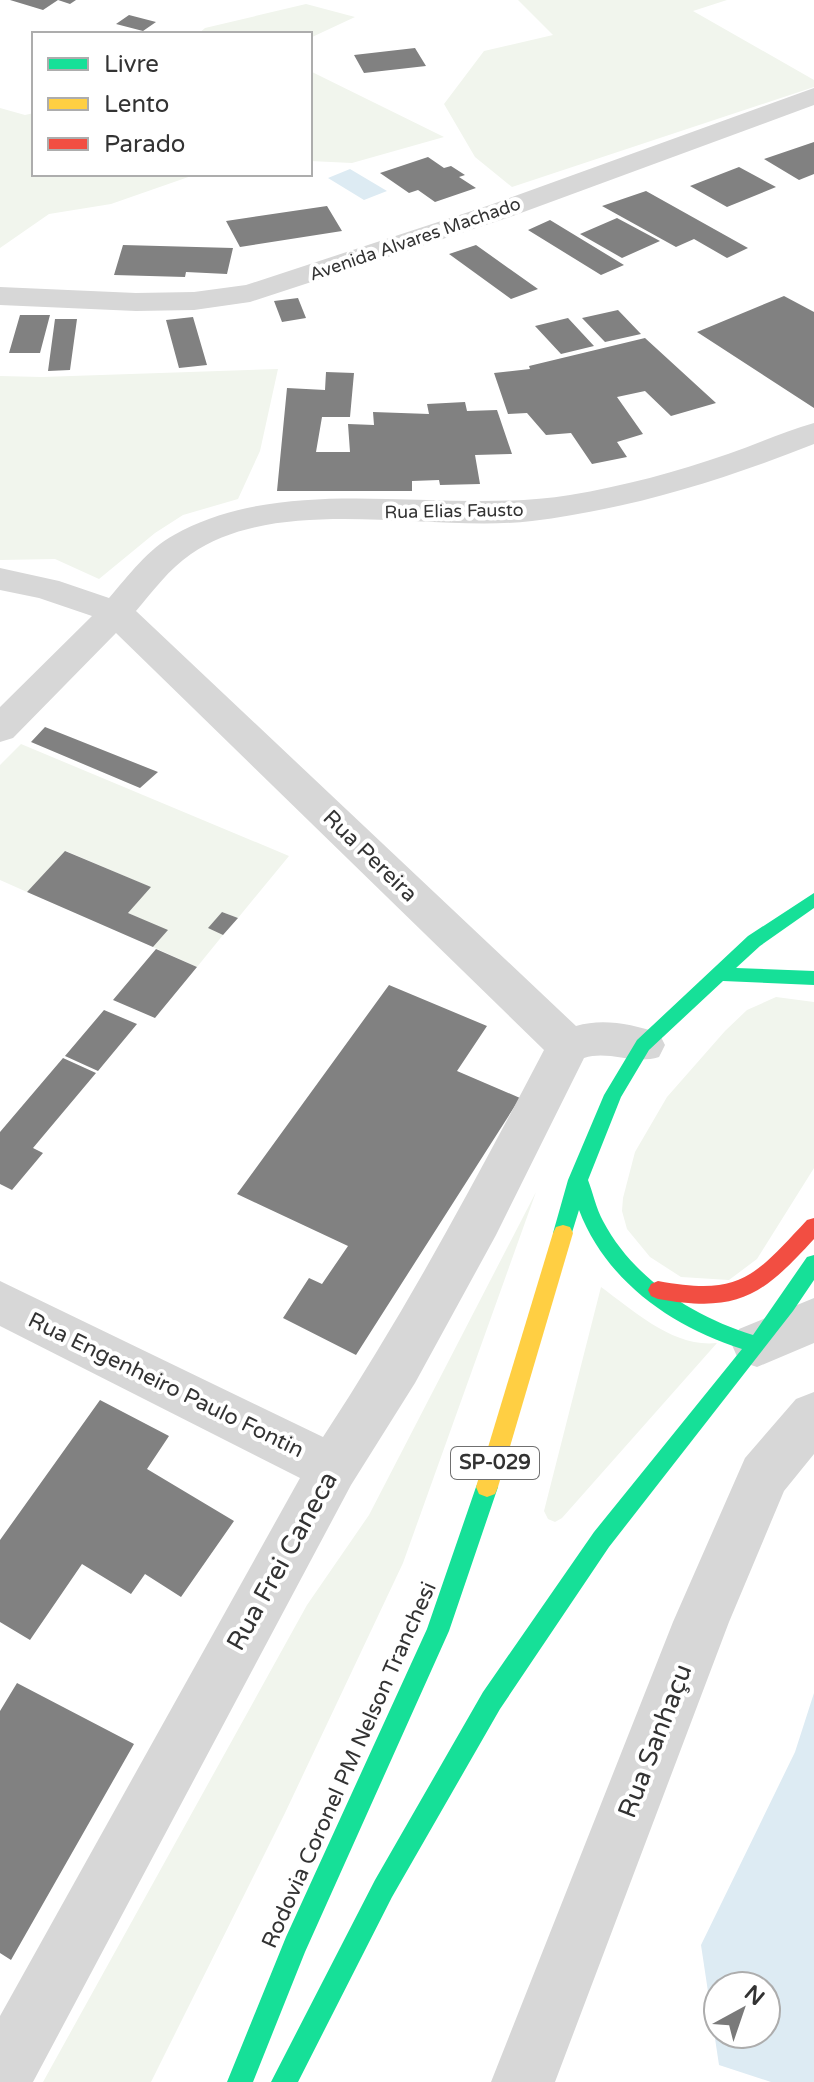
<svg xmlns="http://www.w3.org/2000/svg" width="814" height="2082" viewBox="0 0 814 2082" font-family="'Varela Round',sans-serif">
<rect width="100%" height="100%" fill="#fff"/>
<path fill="#f1f5ed" d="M518 0H727L693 11 814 80V87L512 187 475 157 444 104 484 51 553 35Z
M306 4 355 17 310 38V34H198L205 28Z
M310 71 444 137 352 163 310 161Z
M0 108 25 115 34 113V174H197L111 204 49 214 0 248Z
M278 369 260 451 238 499 183 515 155 533 99 579 55 559 0 560V376L42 377Z
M21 744 289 856 238 918 222 912 209 928 223 935 197 967 153 947 167 931 128 913 150 887 66 851 27 892 0 880V765Z
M776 997 814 1002V1168L757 1259 729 1280 681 1277 650 1257 627 1229 622 1211 623 1198 635 1152 667 1097 725 1031 747 1010Z
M536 1192 403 1563 285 1813 151 2082H43L307 1605 369 1515Z
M601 1287C634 1311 674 1348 717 1343L562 1518 555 1522 548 1519 544 1511Z"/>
<path fill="#ddebf3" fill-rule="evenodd" d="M350 169 387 191 364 200 328 178Z
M814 1693V2082H771L719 2065 701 1945 795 1752ZM718 1986H766V2034H718Z"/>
<path fill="#818181" d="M10 0H76L70 4 58 0 43 10Z
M129 15 156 22 143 31 116 24Z
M415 48 426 66 364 73 354 55Z
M814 142V174L799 180 764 159Z
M428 157 444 168 451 166 465 175 459 177 476 188 435 202 418 190 409 193 380 173Z
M739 167 776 187 727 207 690 186Z
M646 191 748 248 727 258 694 239 676 247 602 206Z
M327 206 342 231 240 247 226 221Z
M617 218 660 241 622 258 580 234Z
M550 220 624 265 601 275 528 230Z
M123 245 233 248 227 274 186 272 185 277 114 275Z
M476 245 538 289 511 299 449 254Z
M784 296 814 312V408L697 332Z
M298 298 306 318 282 322 274 301Z
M618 310 641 334 605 342 582 318Z
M20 315H50L40 353H9Z
M193 317 207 365 179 368 166 320Z
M568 318 594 346 561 354 535 326Z
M55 319H77L70 370 48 371Z
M645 338 716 403 671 416 645 391 617 397 643 434 617 442 627 457 592 464 571 433 546 435 527 413 508 414 494 373 530 369 529 366Z
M326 372 354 373 350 417H322L316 452H350L348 424 374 425 373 412 429 414 427 404 465 402 467 411 497 410 512 454 475 455 480 484 440 485 439 480 412 481V491H277L287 388 325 390Z
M45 727 158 772 140 788 31 742Z
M65 851 151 887 128 913 168 930 153 947 27 892Z
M222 912 238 918 223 935 208 928Z
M156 949 197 967 155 1018 113 1000Z
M389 985 487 1026 457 1071 520 1098 356 1355 283 1318 309 1278 322 1284 348 1246 237 1194Z
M104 1010 137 1024 98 1071 65 1056Z
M63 1058 96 1073 33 1148 43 1153 12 1190 0 1184V1132Z
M100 1400 169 1436 147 1469 234 1521 181 1597 145 1574 131 1594 82 1564 30 1640 0 1622V1540Z
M17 1683 134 1744 11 1960 0 1953V1711Z"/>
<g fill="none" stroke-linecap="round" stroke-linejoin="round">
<path fill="#d7d7d7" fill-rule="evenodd" d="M814 88V105L510 217 250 302 194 310 136 311 0 305V287L136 293 194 292 246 285 490 205Z
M814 423V444C723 480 630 509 532 521 430 533 279 493 191 554 169 569 153 591 136 611L576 1026C603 1018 631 1024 659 1033L665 1045 659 1057C633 1065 609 1050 584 1058L496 1235 415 1383 351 1485 33 2082H0V2016L300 1478 0 1326V1281L323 1437C405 1312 475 1182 544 1050L116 633 13 738 0 742V707L92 616 39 598 0 590V568L59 581 109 598C129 575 148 549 174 535 290 470 443 516 570 495 624 486 676 472 728 454 757 444 785 431 814 423Z
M814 1298V1343L757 1367 739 1361 732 1345 739 1329Z
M814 1392V1454L784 1491 729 1622 555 2082H491L673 1622 745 1458 796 1399Z"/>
<path fill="#16e098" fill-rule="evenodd" d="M814 893V908L760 946 736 968 814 971V985L723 981 649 1050 621 1097 588 1180C593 1193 596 1208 603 1221 633 1278 692 1316 753 1335L807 1257 814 1255V1280L793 1311 609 1547 500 1709 392 1897 298 2082H271L375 1880 483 1692 594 1532 742 1349C672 1327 606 1281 579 1210L570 1239 563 1241 556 1239 553 1233 568 1180 604 1095 637 1040 748 936Z
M487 1477 495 1480 498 1487 449 1631 305 1952 253 2082H227L286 1937 427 1629 476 1487 479 1480Z"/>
<path fill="#ffcf43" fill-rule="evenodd" d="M563 1225 570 1227 573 1233 498 1487 495 1494 487 1497 479 1494 476 1487 553 1233 556 1227Z"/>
<path fill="#f24e42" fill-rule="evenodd" d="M814 1218V1239C761 1297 738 1313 658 1299L651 1296 648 1290 651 1284 658 1281C740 1296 753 1278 807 1220Z"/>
</g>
<g text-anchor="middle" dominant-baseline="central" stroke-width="8" stroke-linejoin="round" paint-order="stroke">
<g font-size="18" fill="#333" stroke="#fff">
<text transform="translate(415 239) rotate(-19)">Avenida Alvares Machado</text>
<text transform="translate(454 511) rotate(-1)">Rua Elias Fausto</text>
</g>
<rect fill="#fff" stroke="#707070" stroke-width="2" x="451" y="1447" width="88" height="32" rx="6"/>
<g font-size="20" font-weight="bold" fill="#333">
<text x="495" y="1463">SP-029</text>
</g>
<g font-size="22" fill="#333" stroke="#fff">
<text transform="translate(370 856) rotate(44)">Rua Pereira</text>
<text transform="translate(166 1385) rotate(26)">Rua Engenheiro Paulo Fontin</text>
<text transform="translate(349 1765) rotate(-66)">Rodovia Coronel PM Nelson Tranchesi</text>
</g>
<g font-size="26" fill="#333" stroke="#fff">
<text transform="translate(282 1561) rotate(-61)">Rua Frei Caneca</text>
<text transform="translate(655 1741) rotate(-69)">Rua Sanhaçu</text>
</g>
</g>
<rect x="32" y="32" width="280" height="144" fill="#ffffff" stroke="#adadad" stroke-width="2"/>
<rect x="48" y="58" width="40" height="12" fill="#16e098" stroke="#adadad" stroke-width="2"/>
<text x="104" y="72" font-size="24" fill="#333333">Livre</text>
<rect x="48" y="98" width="40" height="12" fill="#ffcf43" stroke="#adadad" stroke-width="2"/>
<text x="104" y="112" font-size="24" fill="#333333">Lento</text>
<rect x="48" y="138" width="40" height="12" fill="#f24e42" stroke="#adadad" stroke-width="2"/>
<text x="104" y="152" font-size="24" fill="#333333">Parado</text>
<g transform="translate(742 2010) rotate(40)"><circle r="38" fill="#ffffff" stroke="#adadad" stroke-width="2"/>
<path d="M0-6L14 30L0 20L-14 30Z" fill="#7a7a7a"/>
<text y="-12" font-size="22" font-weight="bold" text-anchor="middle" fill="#333333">N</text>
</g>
</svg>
